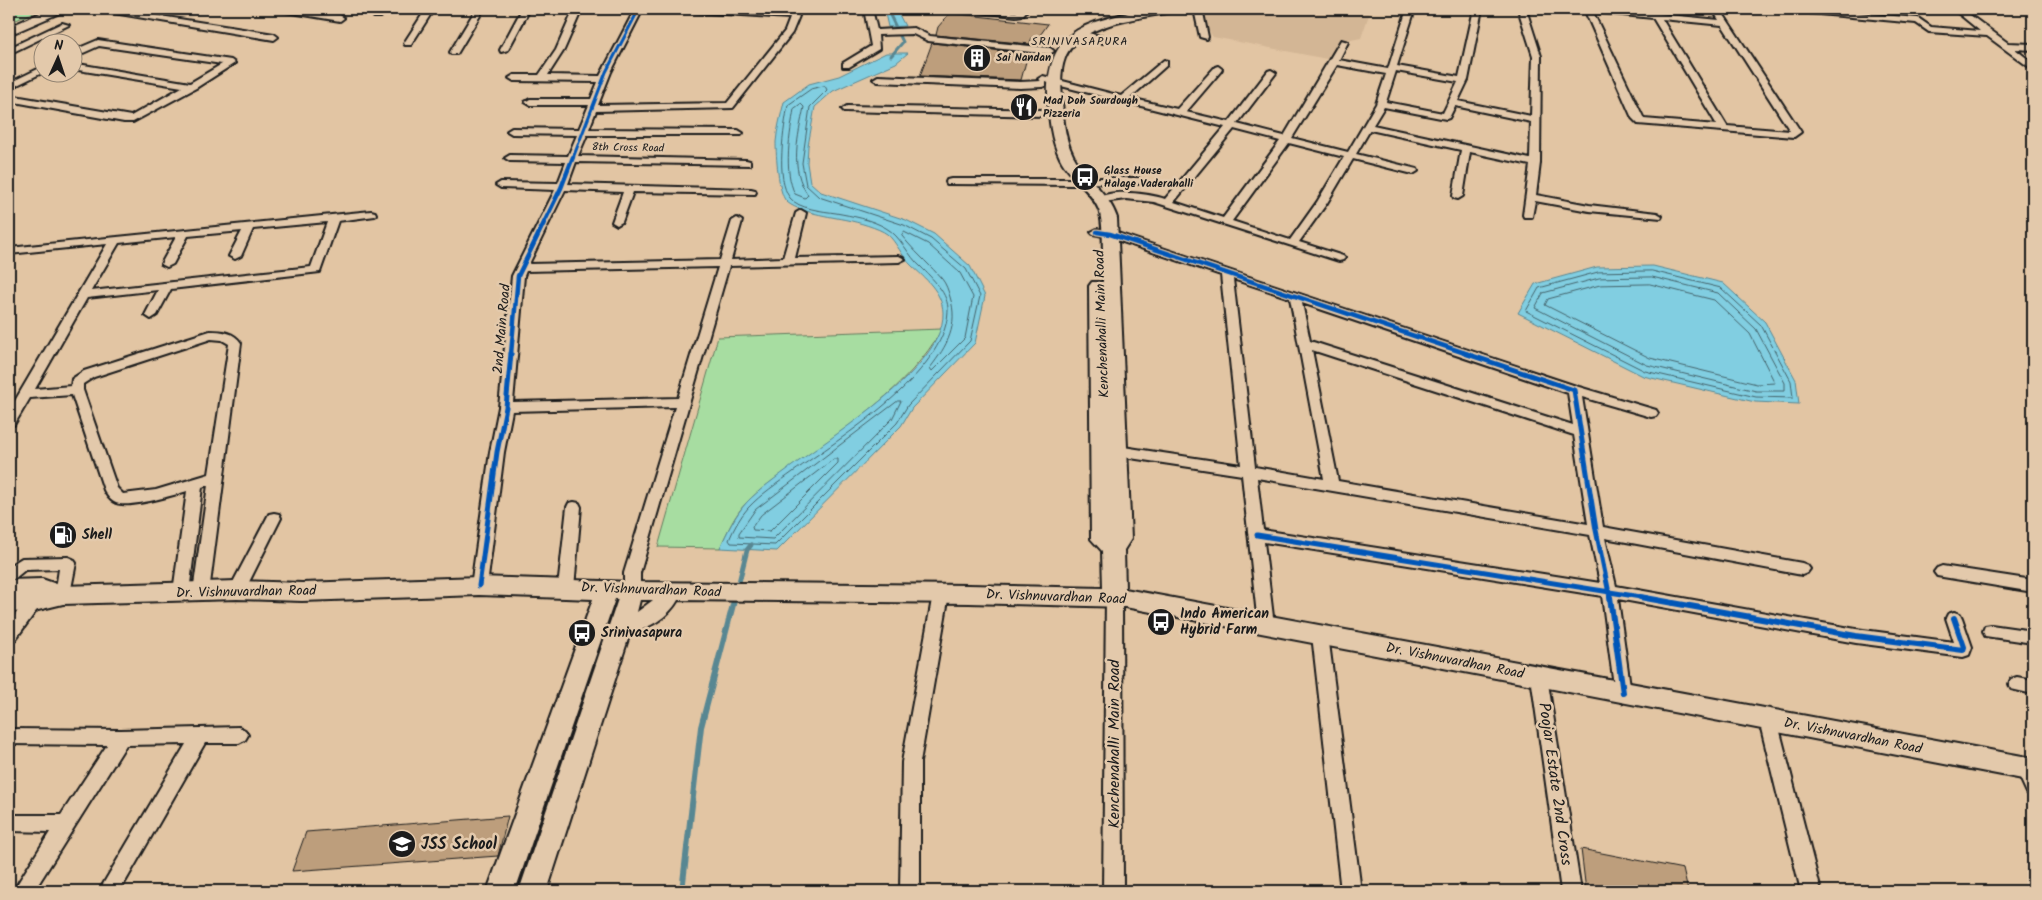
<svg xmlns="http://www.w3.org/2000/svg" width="2042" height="900" viewBox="0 0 2042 900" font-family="Kalam,sans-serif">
<rect width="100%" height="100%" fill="#e2c5a3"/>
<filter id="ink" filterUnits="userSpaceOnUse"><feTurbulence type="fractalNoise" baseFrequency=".02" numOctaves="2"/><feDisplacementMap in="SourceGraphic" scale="10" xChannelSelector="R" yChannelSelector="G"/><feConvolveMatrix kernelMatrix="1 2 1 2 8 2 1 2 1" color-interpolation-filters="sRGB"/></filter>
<g filter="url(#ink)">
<path fill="#d3b695" d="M1195 9H1371L1361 38 1341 42 1332 60 1213 37Z"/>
<path fill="#a7dda1" stroke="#627c5e" d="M9 9H42L9 23Z
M942 329C908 389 849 425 795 465 779 476 761 488 747 502 735 514 727 532 720 548L658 547 718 337Z"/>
<path fill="#81cee1" stroke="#598792" d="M884 9H896L905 26 888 27Z
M886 53H908L896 63 833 91 815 107 808 146 807 163 810 182 821 192 906 220 934 234 970 266 985 296 975 343 912 408 901 426 777 551 720 548C727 532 735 515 747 502 790 458 946 378 943 312 942 292 925 278 912 266 902 257 896 241 887 234 879 228 857 222 847 220 833 217 796 212 786 201 778 192 776 155 776 142 777 129 781 115 784 102L809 84 839 76Z
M1653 266 1723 283 1765 322 1796 380 1799 404 1755 402 1643 376 1518 313 1535 284 1597 267Z"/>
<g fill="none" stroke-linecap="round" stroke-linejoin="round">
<path stroke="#44636b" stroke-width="1" d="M825 86 827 90 810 107 802 163 806 185 819 197 904 225 931 239 966 269 980 296 970 341 908 405 897 423 775 545 731 543 729 540C734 528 740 517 748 508 761 494 778 483 793 472 840 438 945 375 948 311 949 294 932 278 921 267 908 256 901 236 886 228 871 219 852 216 836 213 822 211 799 209 790 198 775 179 784 127 788 105L811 89Z
M801 104 804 107C798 137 789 168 808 195L805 198 795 194C783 170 790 134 794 109Z
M904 232 928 244 960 273 973 297 965 338 932 371 930 368C947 346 959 325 950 297 948 290 946 284 942 279 931 266 918 255 907 242L902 236Z
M1652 271 1721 288 1761 325 1791 381 1793 398 1756 397 1645 371 1526 311 1539 288 1598 272Z
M1652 277 1718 293 1756 329 1785 383V391H1756L1647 365 1535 308 1543 293 1599 278Z
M1650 284 1714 300 1750 334 1775 383 1757 384 1650 358 1545 305 1548 299 1600 285Z
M898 401H901L892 419 773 539 739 537V533L755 510Z
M834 459H838V463L770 531 753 530 752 527 761 515Z"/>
<path stroke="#598792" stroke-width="3" d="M887 9 903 42 891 56"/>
<path stroke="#598792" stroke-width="5" d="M735 598 747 550 751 545"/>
<path stroke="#598792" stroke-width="6" d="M682 891 701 727 735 597"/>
</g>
<path fill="#bd9e7c" stroke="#1c1c1c" d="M950 13 1048 24 1038 38 1032 37 1030 44 936 35 938 27Z
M932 43 1028 54 1021 80 920 76Z
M508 816 498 856 292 871 306 832Z
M1581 849 1683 869 1688 891H1586Z"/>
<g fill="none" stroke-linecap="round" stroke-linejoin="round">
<defs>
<path id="street" d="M98 9H116L274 34 278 37 274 40 102 11Z
M276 9H295L340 15 344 18 340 21 280 11Z
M378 9H386L380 17H374L373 15Z
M426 9H434L411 45H405L404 43Z
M476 9H484L457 54H451L450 52Z
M522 9H530L508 50 501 52 500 50Z
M574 9H582L564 50 548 75 600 76 635 9H643L611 72 598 105 727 103 785 31 790 18 677 11 673 9H715L795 14 799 16 792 33 733 108 596 111 589 129 738 130 743 133 741 135H587L578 156 746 160 750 161V165L576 162 568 184 751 189 755 190 756 192 755 194 633 192 622 222 617 225 612 222 623 192 565 190 529 264 720 260 732 221 737 218 742 221 731 260 783 258 796 213 801 210 806 213 795 258 899 256 905 259 899 262 729 266 640 573V591L637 595 632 597 627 595 624 591V573L675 407 512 411 504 452 487 586 484 590 479 592 474 590 471 586 490 452 499 407 512 276 555 190 501 188 496 185 501 182 558 183 566 162 510 161 505 158 510 155 568 156 577 135 512 134 507 131 512 128 579 129 589 105H530L525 102 530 99H591L598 82 514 81 509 78 514 75H539L556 50ZM718 267 678 398 513 402 524 276 526 271Z
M864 9H872L877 30 914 28 930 36 1050 48 1054 51 1050 54 928 41 913 34 878 35 879 49 849 67H843V63L871 46Z
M964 9 1016 12 1020 9H1028L1023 15 1016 16 968 11Z
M1110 9H1126L1134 12 1130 14Z
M1187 9H1197L1203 13 1208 37 1207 39 1200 37 1195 14Z
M1407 9H1415L1397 66 1459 77 1474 9H1482L1468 80 1458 101 1531 116 1533 56 1518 9H1526L1541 56 1540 163 1536 195 1589 205 1657 213 1662 216 1661 218 1589 211 1535 201 1532 217H1524L1523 215 1530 165 1470 152 1463 196 1458 199 1454 198 1453 196 1461 150 1370 130 1356 154 1417 169 1418 171 1413 174 1353 159 1327 203 1299 242 1343 256 1345 258 1343 260 1339 261 1154 202 1126 199 1103 202 1098 199C1109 188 1150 194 1165 199L1225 127 1045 82V86L1042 87 1020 88 878 82 873 79 878 76 1020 82 1041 81 1038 79 1043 76 1121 96 1164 60 1167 61V65L1130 98 1177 109 1215 67 1218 66 1222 69 1221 71 1186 112 1229 122 1268 71 1271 70 1276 73 1237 124 1284 136 1341 40 1348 42 1339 60 1388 69ZM1337 65 1386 74 1376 104 1348 152 1292 138ZM1396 71 1458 82 1443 113 1386 102ZM1455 106 1531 122 1530 159 1373 125 1384 107 1446 119 1449 118ZM1234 129 1280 141 1223 218 1174 202ZM1289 143 1344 157 1317 202 1290 240 1232 221Z
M1584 9H1610L1719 20 1712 9H1720L1801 132 1794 137 1638 124 1632 118ZM1593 12 1653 18 1717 125 1644 119ZM1662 19 1722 25 1790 131 1727 126Z
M1783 9H1811L1918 18 1931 27 1980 31 1953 9H1962L2008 43 2033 44V50L2015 49 2033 63V70L1987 36 1929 32 1916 23 1787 11Z
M2027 9H2033V12Z
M62 23 69 25 9 54V48Z
M1078 30 1106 38 1107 40 1103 43 1075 35 1074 33Z
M98 40 231 60 235 63 196 88 133 122H124L9 101V95L131 116 182 87 72 69V63L190 83 222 64 99 46 72 58V51Z
M42 67 44 72 9 89V83Z
M847 106 1044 110 1049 113 1044 116 844 111 842 109Z
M1086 178H1138L1143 181 1138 184 1082 183 1081 181Z
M951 179H1073L1078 182 1073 185 947 184 946 182 947 180Z
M371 211 375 212 376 214 375 216 338 221 320 272 171 289 157 315 151 319 145 315 158 290 87 298 35 389 71 386 72 379 84 371 210 331C222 331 234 332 241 343L209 592 206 596 201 598 196 596 193 592 208 485 202 487 189 592 186 596 181 598 176 596 173 592 187 491C174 495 125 510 114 502 110 500 106 494 104 490L72 395 30 398 14 425 9 426V411L107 244 9 254V248ZM327 222 311 267 91 291 119 243 176 237 161 264 167 267 173 264 188 236 242 231 229 256 235 259 241 256 253 229ZM211 339 222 340 229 344 209 474 156 490 123 494 117 488 83 390V384L94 377Z
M1097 229 1114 232 1579 387 1656 410 1658 413 1656 416 1651 417 1582 397 1603 527 1802 563 1807 565 1810 569 1807 573 1802 575 1605 538 1616 586 1856 629 1954 642 1946 618 1948 614 1954 612 1960 614 1962 618 1972 647 1969 655 1963 657 1856 643 1618 599 1631 693 1629 698 1623 700 1617 698 1615 693 1602 596 1264 542 1274 625 1272 630 1266 631 1260 630 1258 625 1242 475 1117 456 1112 454 1110 451 1112 448 1117 446 1241 465 1221 275 1108 237 1093 234 1091 232ZM1233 279 1290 298 1324 479 1255 467ZM1302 303 1568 393 1573 425 1310 341ZM1312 350 1574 435 1588 524 1338 481ZM1257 478 1590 535 1600 583 1263 530Z
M574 502 579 503 581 507 574 588 571 592 566 594 561 592 558 588 567 507 569 503Z
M274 513 279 514 281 518 245 590 242 594 237 596 232 594 229 590 269 514Z
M68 557 73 559 76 563 69 599 63 601 57 599 55 595 59 569 25 570 14 579 9 581V566L22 558Z
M1942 566 2033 580V592L1937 576 1934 572 1937 568Z
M941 588 946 590 949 594 920 762V891H900L902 762 933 594 936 590Z
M38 590 44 592 46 596 44 600 15 640 9 641V623L32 592Z
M1114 592 1120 594 1122 598 1123 891H1103L1106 598 1108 594Z
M1991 625 2033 631V643L1985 636 1983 631 1985 626Z
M1320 628 1326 630 1328 635 1361 891H1341L1312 635 1314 630Z
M1539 670 1545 672 1547 677 1581 891H1561L1531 677 1533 672Z
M2017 677 2033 680V694L2011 689 2009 684 2011 679Z
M1768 713 1774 715 1777 720 1821 891H1801L1759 720 1762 715Z
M239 727 245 730 248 735 245 740 239 743H205L120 891H99L186 744 126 745 34 891H13L50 832 9 831V815H61L107 745 9 744V729L121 730Z
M2025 761 2031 763 2033 768V795L2027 793 2016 769 2019 763Z"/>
<path id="secondary" d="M49 9H64L62 12 9 35V27Z
M1150 9H1172L1170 12C1139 19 1079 23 1065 58 1060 71 1061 85 1062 99 1063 120 1065 144 1077 162 1090 182 1109 194 1117 218L1131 539 1124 550 1125 589 2033 758V781L1125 607 969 603 678 600C667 619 650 627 630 633L547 891H519L618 599H615L515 891H487L593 599 479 595 302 601 237 599 63 604 34 611 9 612V580L42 579 62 586 237 581 302 583 479 577 632 582 969 585 1103 588 1102 551 1091 539 1089 286 1092 282H1103C1102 263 1105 227 1099 210 1091 190 1070 178 1060 158 1051 140 1049 119 1048 99 1046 26 1091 21 1150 9ZM640 600H653L637 612Z"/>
</defs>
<use href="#street" stroke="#1c1c1c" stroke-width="4"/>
<use href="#secondary" stroke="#1c1c1c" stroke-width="4"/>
<use href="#street" fill="#e3c9ab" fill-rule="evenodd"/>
<use href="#secondary" fill="#e3c9ab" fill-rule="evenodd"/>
<defs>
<path id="cycleway-far3" d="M573 158 606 72 639 9"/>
<path id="cycleway-far2" d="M1097 232 1110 234 1468 354
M511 354 518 276 561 188 573 157"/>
<path id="cycleway-far1" d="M1464 353 1574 390 1596 530 1610 598
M1257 535 1647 598
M479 586 497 452 506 407 511 353"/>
<path id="cycleway" d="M1610 597 1623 693
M1640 597 1856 636 1963 650 1964 647 1954 618"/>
</defs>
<use href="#cycleway-far3" stroke="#e3c9ab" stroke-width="5"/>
<use href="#cycleway-far2" stroke="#e3c9ab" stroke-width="7"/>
<use href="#cycleway-far1" stroke="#e3c9ab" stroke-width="8"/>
<use href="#cycleway" stroke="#e3c9ab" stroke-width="9"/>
<use href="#cycleway-far3" stroke="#0057b8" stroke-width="3"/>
<use href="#cycleway-far2" stroke="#0057b8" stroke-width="4.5"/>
<use href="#cycleway-far1" stroke="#0057b8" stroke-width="5"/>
<use href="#cycleway" stroke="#0057b8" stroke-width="6"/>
</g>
</g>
<defs>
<symbol id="building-disc" viewBox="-11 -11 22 22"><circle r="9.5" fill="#1c1c1c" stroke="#e3c9ab"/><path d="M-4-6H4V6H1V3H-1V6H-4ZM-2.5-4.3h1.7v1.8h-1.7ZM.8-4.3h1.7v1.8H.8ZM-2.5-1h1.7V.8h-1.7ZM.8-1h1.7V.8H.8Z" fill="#fff"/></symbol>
<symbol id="restaurant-disc" viewBox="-11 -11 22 22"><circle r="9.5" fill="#1c1c1c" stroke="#e3c9ab"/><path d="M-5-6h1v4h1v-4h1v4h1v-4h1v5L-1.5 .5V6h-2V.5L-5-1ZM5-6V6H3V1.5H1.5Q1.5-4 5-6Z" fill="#fff"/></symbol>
<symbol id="bus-disc" viewBox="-11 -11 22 22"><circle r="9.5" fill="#1c1c1c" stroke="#e3c9ab"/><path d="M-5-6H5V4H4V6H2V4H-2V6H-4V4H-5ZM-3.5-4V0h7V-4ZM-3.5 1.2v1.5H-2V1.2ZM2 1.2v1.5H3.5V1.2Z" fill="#fff"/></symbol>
<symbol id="fuel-disc" viewBox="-11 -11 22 22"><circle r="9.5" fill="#1c1c1c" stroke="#e3c9ab"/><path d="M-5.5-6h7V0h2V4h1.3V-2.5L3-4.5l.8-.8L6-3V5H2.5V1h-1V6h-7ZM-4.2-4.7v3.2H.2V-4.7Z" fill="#fff"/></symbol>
<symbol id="school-disc" viewBox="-11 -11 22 22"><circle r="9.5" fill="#1c1c1c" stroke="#e3c9ab"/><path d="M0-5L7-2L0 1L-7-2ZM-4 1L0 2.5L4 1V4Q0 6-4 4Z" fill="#fff"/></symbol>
</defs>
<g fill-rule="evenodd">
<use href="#building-disc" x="961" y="42" width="32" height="32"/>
<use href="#restaurant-disc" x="1008" y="91" width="32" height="32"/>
<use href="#bus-disc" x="1069" y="161" width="32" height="32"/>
<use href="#fuel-disc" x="47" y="519" width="32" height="32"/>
<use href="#bus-disc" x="1145" y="606" width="32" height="32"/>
<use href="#bus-disc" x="566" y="617" width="32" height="32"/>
<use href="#school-disc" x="386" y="828" width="32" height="32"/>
</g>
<g text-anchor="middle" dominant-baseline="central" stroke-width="5" stroke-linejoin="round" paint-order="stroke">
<g font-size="11" font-weight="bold" fill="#1c1c1c" stroke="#e3c9ab" text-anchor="start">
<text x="996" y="58">Sai Nandan</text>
<text x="1043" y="101">Mad Doh Sourdough<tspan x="1043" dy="13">Pizzeria</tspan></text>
<text x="1104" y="171">Glass House<tspan x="1104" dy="13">Halage Vaderahalli</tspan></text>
</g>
<g font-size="11" fill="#1c1c1c" stroke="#e3c9ab">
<text transform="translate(628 148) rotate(1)">8th Cross Road</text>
</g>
<g font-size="12" letter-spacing="1" fill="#1c1c1c" stroke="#e3c9ab">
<text x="1080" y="41">SRINIVASAPURA</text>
</g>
<g font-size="14" fill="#1c1c1c" stroke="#e3c9ab">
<text transform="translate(1102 324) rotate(-92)">Kenchenahalli Main Road</text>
<text transform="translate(502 329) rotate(-85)">2nd Main Road</text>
<text transform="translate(651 590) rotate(2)">Dr. Vishnuvardhan Road</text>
<text transform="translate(246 592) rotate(-1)">Dr. Vishnuvardhan Road</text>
<text transform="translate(1056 597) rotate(2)">Dr. Vishnuvardhan Road</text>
<text transform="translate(1455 661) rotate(11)">Dr. Vishnuvardhan Road</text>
<text transform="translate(1853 736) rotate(11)">Dr. Vishnuvardhan Road</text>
</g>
<g font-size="14" font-weight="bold" fill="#1c1c1c" stroke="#e3c9ab" text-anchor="start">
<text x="82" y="535">Shell</text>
<text x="1180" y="614">Indo American<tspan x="1180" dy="16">Hybrid Farm</tspan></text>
<text x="601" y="633">Srinivasapura</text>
</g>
<g font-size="16" fill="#1c1c1c" stroke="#e3c9ab">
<text transform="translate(1114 744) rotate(-90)">Kenchenahalli Main Road</text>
<text transform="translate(1555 784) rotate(82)">Poojar Estate 2nd Cross</text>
</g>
<g font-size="16" font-weight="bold" fill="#1c1c1c" stroke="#e3c9ab" text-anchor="start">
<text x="421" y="844">JSS School</text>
</g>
</g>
<rect width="2042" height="900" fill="none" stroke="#e3c9ab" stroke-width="30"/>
<rect x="15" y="15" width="2012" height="870" fill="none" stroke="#1c1c1c" stroke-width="2" filter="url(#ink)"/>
<g transform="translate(58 58) rotate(3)"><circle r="24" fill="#e3c9ab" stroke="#938472"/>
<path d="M0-4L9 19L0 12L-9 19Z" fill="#1c1c1c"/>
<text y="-8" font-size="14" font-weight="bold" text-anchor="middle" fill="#1c1c1c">N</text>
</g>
</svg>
